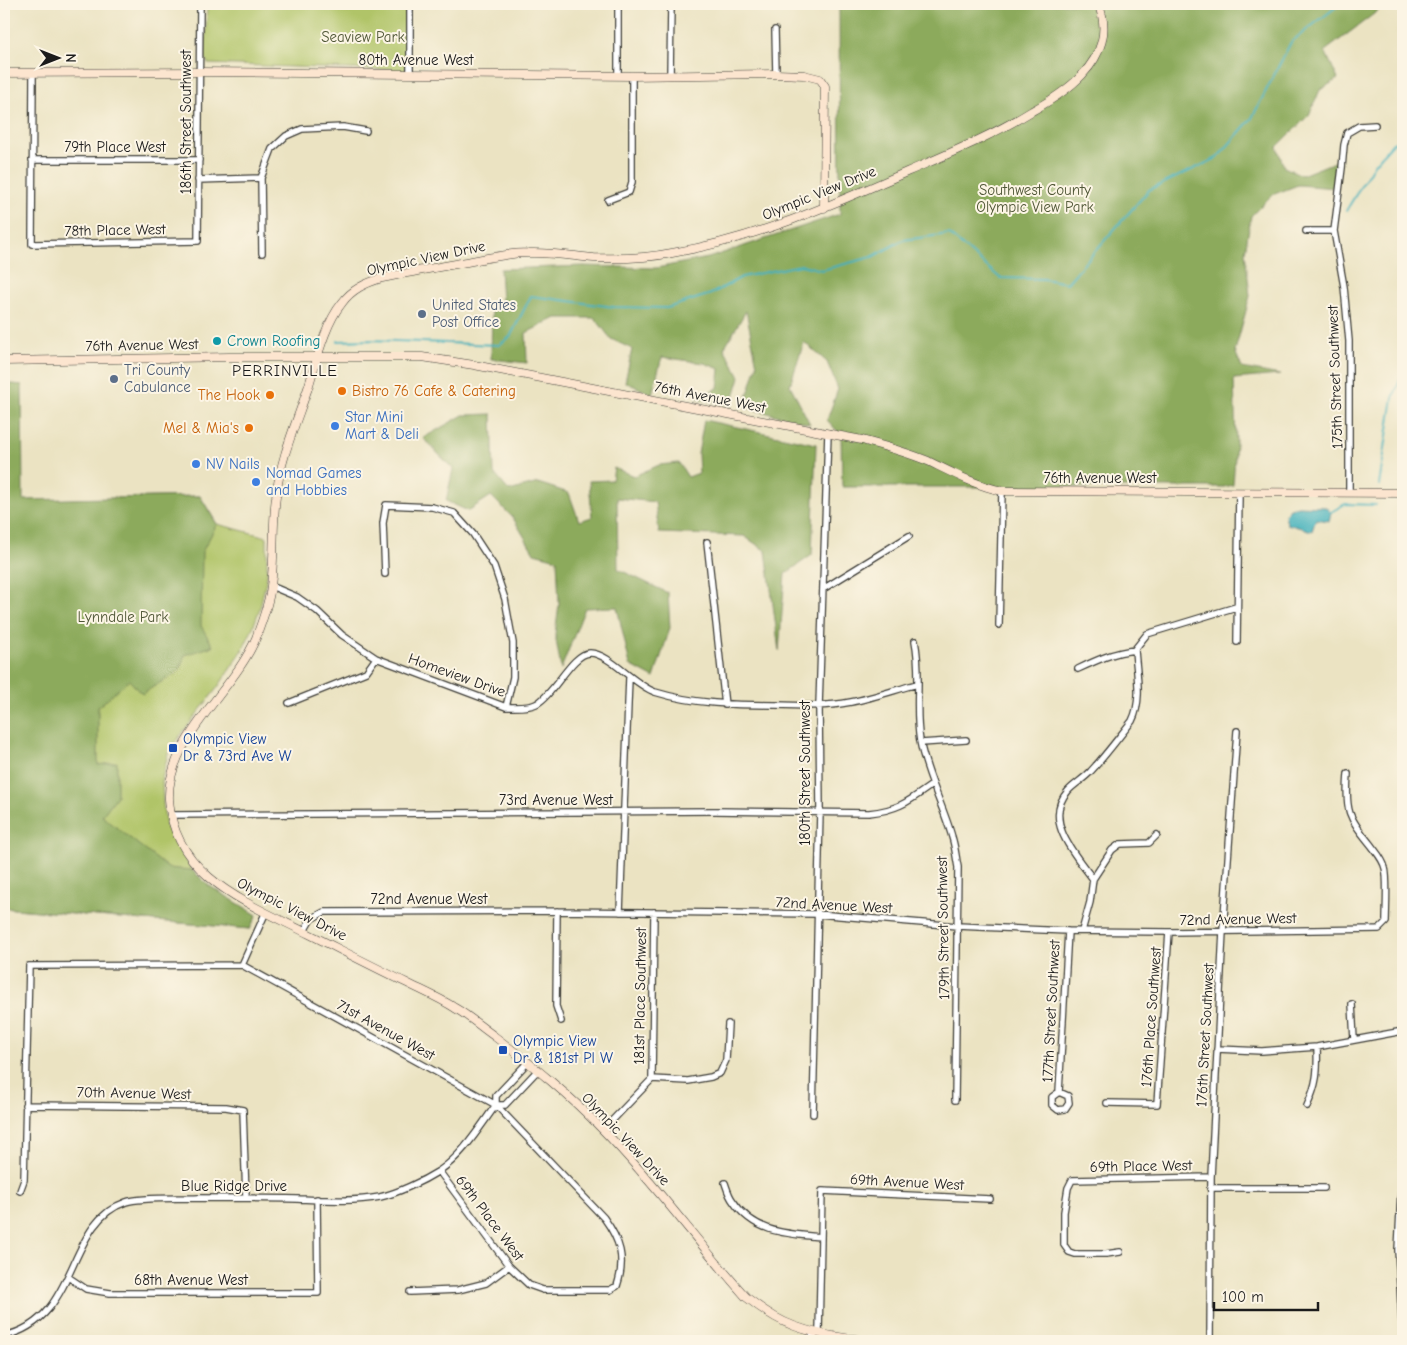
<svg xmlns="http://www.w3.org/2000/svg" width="1407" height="1345" viewBox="0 0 1407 1345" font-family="'Comic Neue',sans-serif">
<rect width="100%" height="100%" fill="#fcf5e5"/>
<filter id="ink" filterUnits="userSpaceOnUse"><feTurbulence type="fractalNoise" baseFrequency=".02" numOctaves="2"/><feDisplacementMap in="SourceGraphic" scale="10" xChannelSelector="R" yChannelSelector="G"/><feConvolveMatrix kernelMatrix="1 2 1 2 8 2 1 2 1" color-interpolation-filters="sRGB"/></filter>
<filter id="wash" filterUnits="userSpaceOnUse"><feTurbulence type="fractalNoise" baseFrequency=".0096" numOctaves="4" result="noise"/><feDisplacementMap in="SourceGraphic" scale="20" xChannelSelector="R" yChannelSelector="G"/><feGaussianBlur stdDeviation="1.12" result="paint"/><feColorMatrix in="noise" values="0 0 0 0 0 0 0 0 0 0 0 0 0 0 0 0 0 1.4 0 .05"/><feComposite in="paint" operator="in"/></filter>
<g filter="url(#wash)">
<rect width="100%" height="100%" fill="#ebe3c2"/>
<path fill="#b0c468" stroke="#667042" d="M207 4H406V71L208 64 205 58Z
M200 496 217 524 267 537V576L260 608 252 630 242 651 218 687 169 750 162 779 163 803 166 828 192 870 207 885 257 915 250 929 4 908V501Z"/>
<path fill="#8caa5c" stroke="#54633c" d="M839 4H1387L1325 51 1338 79 1320 90 1309 115 1277 147 1284 167 1302 175 1337 161 1335 188 1298 185 1272 195 1251 216 1245 252 1250 296 1235 351 1242 368 1280 375 1234 379 1236 443 1233 485 1224 487H842L841 435 827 420 838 389 827 362 804 342 790 385 810 424 744 407 757 365 746 311 724 348 740 377 731 406 696 398 718 388 720 369 704 363 662 357 652 394 625 382 632 349 611 339 595 318H556L526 333 527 363 491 359 492 306 502 302 500 269 583 266 656 268 708 258 840 214Z
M4 383 22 385 23 500 200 496 217 524 202 552 201 626 213 646 185 655 179 671 142 694 129 680 98 707V765L117 762V796L102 816 168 868 192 870 208 885 257 915 250 929 4 908Z
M492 414 494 473 509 491 538 483 569 493 579 521 592 517 589 481 612 480 614 468 634 476 659 465 679 463 688 477 699 473 698 454 704 420 816 444 812 555 785 574 779 651 766 551 744 536 659 533 655 502 617 498 618 569 668 593 670 628 654 678 630 665 617 607 585 608 561 669 555 634 559 604 557 559 534 553 513 518 491 496 468 511 446 501 453 469 423 438 463 415Z"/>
<path fill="#40b0bb" stroke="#2e666c" d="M1298 506 1326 507 1331 513 1329 521 1316 519 1312 531 1287 524 1285 514 1290 508Z"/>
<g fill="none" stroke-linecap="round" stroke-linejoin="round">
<path stroke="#40b0bb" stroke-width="2" d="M1346 211 1375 163 1393 143 1403 140
M338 341 370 340 499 345 510 337 531 296 614 307 667 308 711 294 742 277 801 265 822 270 872 257 903 240 949 234 1000 278 1044 279 1067 283 1149 190 1217 158 1252 118 1291 42 1340 4
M1379 485 1393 398 1403 372
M1331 512 1345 504 1376 505"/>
</g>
</g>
<g filter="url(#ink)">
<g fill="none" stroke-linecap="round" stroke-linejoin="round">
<defs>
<path id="street" d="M775 30 776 74
M33 73 32 244 198 241 200 4
M410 74V4
M618 75V4
M670 76 671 4
M32 160H199
M198 180 261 178
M608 200 629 192 632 182V76
M1306 231H1334
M262 253 261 178 272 149 286 136 302 129 343 127 366 131
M1349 493V341L1344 287 1334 231 1342 168 1344 145 1347 133 1359 126 1375 125
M707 542 725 705
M385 574 383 523 386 505 432 507 454 513 473 534 494 566 505 599 513 643V677L506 707
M271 586 297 597 317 611 342 635 376 658 506 707C515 707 528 708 536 704 554 695 572 653 590 653 609 653 634 685 655 692 694 704 735 705 775 705 801 706 826 707 851 702 873 698 895 690 917 684
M823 589 909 536
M999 625 1002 491
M915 641C922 674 914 707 920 741 926 774 943 805 952 837 955 846 956 857 958 867L955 1100
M1237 642 1239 492
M1078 669C1097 660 1114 652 1135 650
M289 703 366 672 376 658
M921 743 966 740
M172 815 715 811 869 813C899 810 909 801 933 784
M1093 879 1112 850 1120 844 1149 843 1157 835
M557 911 556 1006 561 1021
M620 912 629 678
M304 931 311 919 324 912 557 911 817 914 957 926 1068 931 1169 932 1379 929 1386 922C1386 910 1388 877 1385 868 1383 859 1376 852 1371 845 1348 817 1345 811 1348 774
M1082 931 1090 902 1093 879C1076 856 1042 820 1068 791 1074 784 1084 779 1091 771 1106 755 1119 737 1132 721 1143 699 1136 672 1135 649L1147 634 1236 607
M242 965 265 914
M1352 1004 1354 1040
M1217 1049 1262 1051 1317 1047 1403 1031
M652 1079 654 912
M1059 1092 1068 1096 1069 1103 1065 1109 1058 1110 1052 1105V1097L1059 1092 1068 931
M1107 1103 1157 1104 1169 932
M25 1105 226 1107 243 1110 246 1197
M496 1105H505L538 1070
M1307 1106C1317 1084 1318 1072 1317 1047
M813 1114 820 811 819 706 828 433
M603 1130 652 1079 688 1081 711 1077 720 1073 726 1060 728 1024
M725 1183C727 1189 729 1196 733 1201 754 1233 787 1234 821 1237
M1210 1188H1324
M20 1191 24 1180 29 966 242 965 496 1105 604 1218C620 1240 626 1259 617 1286L610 1290H543L529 1285 509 1266 439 1171
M1120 1252 1106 1254H1075L1069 1252 1064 1245V1212L1068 1188 1072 1180 1211 1177
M68 1277 86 1289 110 1293H318L317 1199
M410 1292 458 1290 486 1283 509 1266
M4 1336C81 1319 64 1223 126 1202 141 1197 180 1199 198 1198 231 1198 264 1198 297 1199 323 1200 353 1202 380 1197 398 1193 423 1181 439 1171 463 1155 479 1128 496 1105V1096L528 1062
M807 1341 819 1332 822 1191 990 1199
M1210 1341 1211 1177 1223 931 1237 731
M1403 1341 1398 1250 1403 1153"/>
<path id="secondary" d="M4 73 199 72 632 76 776 74 804 75 820 79 825 86 824 208
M4 361 229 357H422L474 365 862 440C884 446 907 452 928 461 953 473 975 485 1002 491L1403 493
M877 1341C845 1339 802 1333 775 1317 765 1311 755 1304 746 1297 697 1242 654 1182 603 1130 570 1095 532 1065 494 1036 481 1027 469 1016 455 1008 440 998 423 991 407 983 374 967 341 950 309 934 250 904 173 877 169 799 167 738 234 691 256 638 262 621 269 604 271 586 275 556 272 526 276 497 280 459 297 421 309 385 317 359 325 324 342 303 352 289 366 283 382 278 410 272 439 267 467 262 487 258 508 253 528 253 550 252 572 256 594 258 620 259 647 258 672 253 761 238 843 200 925 164 962 148 998 132 1032 111 1050 101 1068 90 1082 75 1101 55 1110 30 1098 4"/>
</defs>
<use href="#street" stroke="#3b3a35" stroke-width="8"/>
<use href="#secondary" stroke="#3b3a35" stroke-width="9"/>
<use href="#street" stroke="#fff" stroke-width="5.5"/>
<use href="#secondary" stroke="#fce5cf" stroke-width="8"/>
</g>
</g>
<g fill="#5c6f8a" stroke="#fcf5e5" stroke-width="2">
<circle cx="422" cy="314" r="5"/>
<circle cx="114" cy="379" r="5"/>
</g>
<circle fill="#0f9aa8" stroke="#fcf5e5" stroke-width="2" cx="217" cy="341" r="5"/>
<g fill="#e8710a" stroke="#fcf5e5" stroke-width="2">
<circle cx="342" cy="391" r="5"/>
<circle cx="270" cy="395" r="5"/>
<circle cx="249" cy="428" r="5"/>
</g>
<g fill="#3f7fe0" stroke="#fcf5e5" stroke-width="2">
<circle cx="335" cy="426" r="5"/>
<circle cx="196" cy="464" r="5"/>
<circle cx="256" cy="482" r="5"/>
</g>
<g fill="#1a4fb4" stroke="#fcf5e5" stroke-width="2">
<rect x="168" y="743" width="10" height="10" rx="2.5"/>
<rect x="498" y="1045" width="10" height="10" rx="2.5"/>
</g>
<g text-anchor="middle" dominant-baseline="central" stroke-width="4" stroke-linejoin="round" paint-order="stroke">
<g font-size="15" fill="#505737" stroke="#fcf5e5">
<text x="363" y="37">Seaview Park</text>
<text x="1035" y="190">Southwest County<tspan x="1035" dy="17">Olympic View Park</tspan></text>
<text x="123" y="617">Lynndale Park</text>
</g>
<g font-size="15" fill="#1c1c1c" stroke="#fcf5e5">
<text x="416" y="60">80th Avenue West</text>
<text transform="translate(186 122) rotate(-90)">186th Street Southwest</text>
<text x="115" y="147">79th Place West</text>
<text transform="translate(819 193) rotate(-22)">Olympic View Drive</text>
<text transform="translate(115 230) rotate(-1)">78th Place West</text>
<text transform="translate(426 258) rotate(-12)">Olympic View Drive</text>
<text transform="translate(142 345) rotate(-1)">76th Avenue West</text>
<text transform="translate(1335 377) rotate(-92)">175th Street Southwest</text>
<text transform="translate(710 397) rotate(11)">76th Avenue West</text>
<text x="1100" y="478">76th Avenue West</text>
<text transform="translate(457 675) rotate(20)">Homeview Drive</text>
<text transform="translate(805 773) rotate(-90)">180th Street Southwest</text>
<text x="556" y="800">73rd Avenue West</text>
<text x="429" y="899">72nd Avenue West</text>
<text transform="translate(834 905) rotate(3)">72nd Avenue West</text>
<text transform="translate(292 909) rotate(27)">Olympic View Drive</text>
<text transform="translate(1238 919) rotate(-1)">72nd Avenue West</text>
<text transform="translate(943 928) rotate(-91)">179th Street Southwest</text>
<text transform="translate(640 996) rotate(-89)">181st Place Southwest</text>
<text transform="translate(1051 1011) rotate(-87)">177th Street Southwest</text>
<text transform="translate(1151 1017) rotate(-86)">176th Place Southwest</text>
<text transform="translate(386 1030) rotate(29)">71st Avenue West</text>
<text transform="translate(1205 1035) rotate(-87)">176th Street Southwest</text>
<text transform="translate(134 1093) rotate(1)">70th Avenue West</text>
<text transform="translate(626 1139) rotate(47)">Olympic View Drive</text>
<text transform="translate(1141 1166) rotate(-1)">69th Place West</text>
<text transform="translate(907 1182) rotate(3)">69th Avenue West</text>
<text x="234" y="1186">Blue Ridge Drive</text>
<text transform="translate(490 1218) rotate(53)">69th Place West</text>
<text x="191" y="1280">68th Avenue West</text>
</g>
<g font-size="15" fill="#4e5e75" stroke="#fcf5e5" text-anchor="start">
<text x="432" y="305">United States<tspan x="432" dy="17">Post Office</tspan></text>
<text x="124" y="370">Tri County<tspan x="124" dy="17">Cabulance</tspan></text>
</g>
<g font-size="15" fill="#0d838f" stroke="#fcf5e5" text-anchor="start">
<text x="227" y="341">Crown Roofing</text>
</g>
<g font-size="15" fill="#c56008" stroke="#fcf5e5" text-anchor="end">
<text x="352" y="391" text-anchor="start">Bistro 76 Cafe &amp; Catering</text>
<text x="260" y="395">The Hook</text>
<text x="239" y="428">Mel &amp; Mia's</text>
</g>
<g font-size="15" fill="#366cbe" stroke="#fcf5e5" text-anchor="start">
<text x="345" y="417">Star Mini<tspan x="345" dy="17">Mart &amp; Deli</tspan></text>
<text x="206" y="464">NV Nails</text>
<text x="266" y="473">Nomad Games<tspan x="266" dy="17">and Hobbies</tspan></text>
</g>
<g font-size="15" fill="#164399" stroke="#fcf5e5" text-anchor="start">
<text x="183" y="739">Olympic View<tspan x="183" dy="17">Dr &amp; 73rd Ave W</tspan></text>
<text x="513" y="1041">Olympic View<tspan x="513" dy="17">Dr &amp; 181st Pl W</tspan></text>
</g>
<g font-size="16" letter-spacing="1" fill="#1c1c1c" stroke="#fcf5e5">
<text x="285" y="371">PERRINVILLE</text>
</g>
</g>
<rect width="1407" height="1345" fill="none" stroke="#fcf5e5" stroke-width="20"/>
<g transform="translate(58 58) rotate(90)" stroke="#fcf5e5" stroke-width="4" paint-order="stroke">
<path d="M0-4L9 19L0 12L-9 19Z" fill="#1c1c1c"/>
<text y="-8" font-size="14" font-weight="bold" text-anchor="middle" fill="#1c1c1c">N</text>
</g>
<path d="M1214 1302v8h104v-8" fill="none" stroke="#1c1c1c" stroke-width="2.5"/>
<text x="1222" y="1302" font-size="15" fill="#1c1c1c" stroke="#fcf5e5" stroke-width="4" paint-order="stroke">100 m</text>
</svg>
